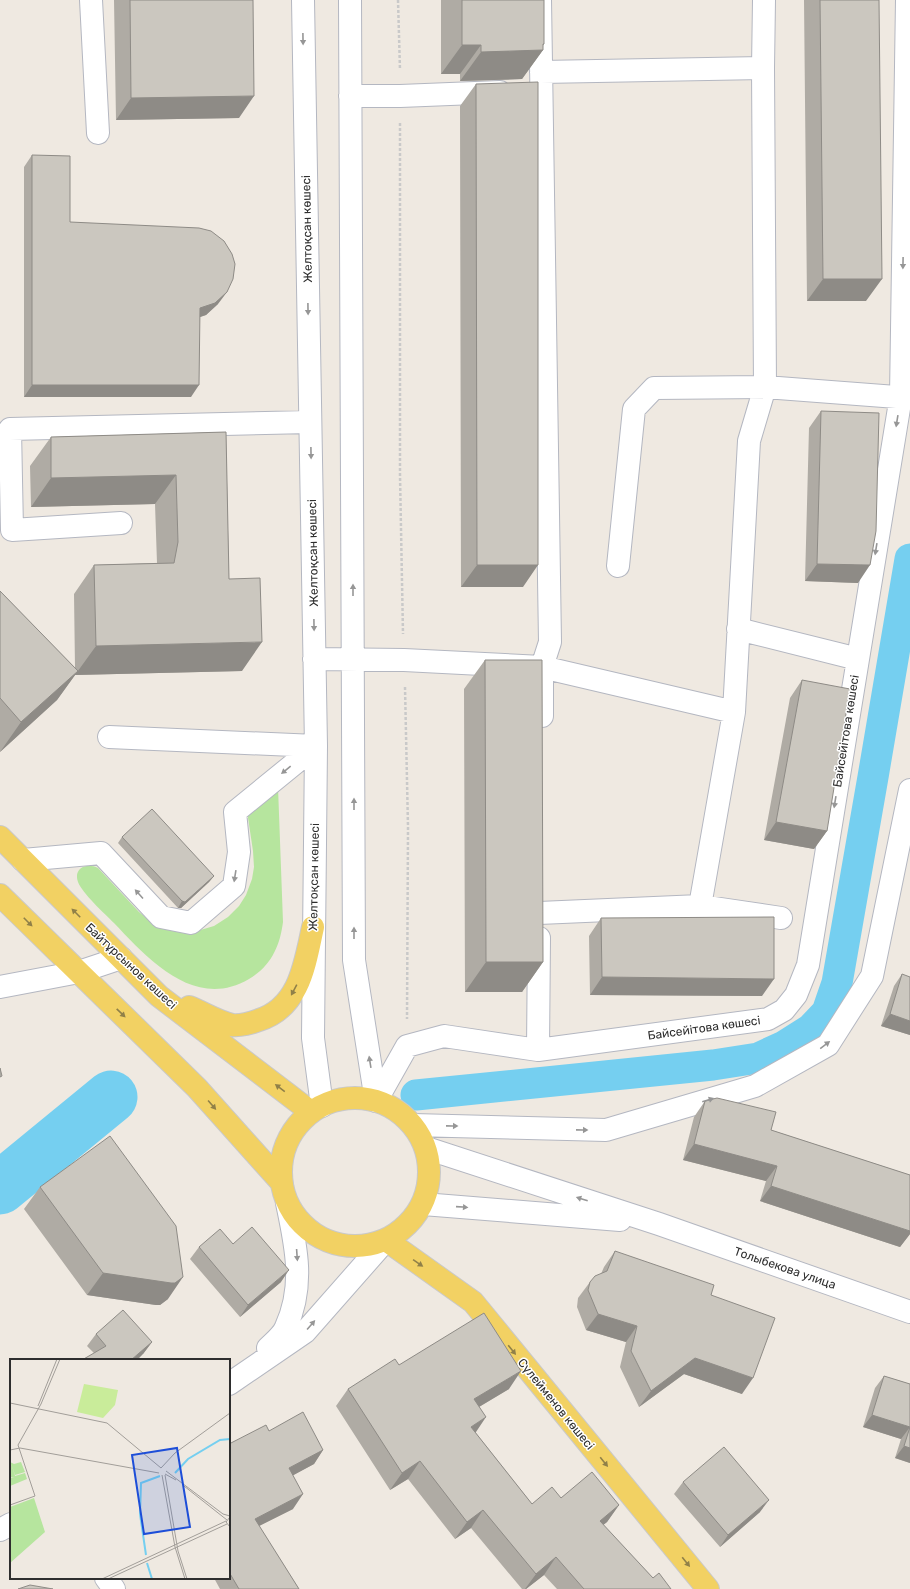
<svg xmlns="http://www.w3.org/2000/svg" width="910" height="1589" viewBox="0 0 910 1589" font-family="Rubik,sans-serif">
<rect width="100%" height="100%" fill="#efe9e1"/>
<path fill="#b6e59e" d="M278 787 283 922C280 946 271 966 249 979 195 1011 148 959 114 923 105 914 82 893 78 882 73 868 87 862 98 868L139 912 154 924 197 931 214 926 228 917 239 906 246 895 252 879 254 867 253 851 247 811Z"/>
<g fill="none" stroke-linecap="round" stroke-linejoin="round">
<path stroke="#75cff0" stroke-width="31" d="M416 1095 713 1065 758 1058 784 1046 811 1029 827 1012 837 983 873 777 910 559"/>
<path stroke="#75cff0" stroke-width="53" d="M0 1188 111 1097"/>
<defs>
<path id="minor" d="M91 0 98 133
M303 0 316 746 313 1038 322 1106
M350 0 354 960 376 1101
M540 0 550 642 542 667V716
M541 72 763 68
M350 96H400L500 92
M121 523 12 530 10 429 310 422
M618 566 634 409 654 388 765 387 910 398
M738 629 858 659
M314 659 404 660 542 667 734 712
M109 737 316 746
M23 860 101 853 161 917 191 923 234 886 239 852 235 812 316 746
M700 906 734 712 749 441 765 387 763 68 764 0
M539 913 700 906 781 918
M0 987 79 972 121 958
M538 1050 539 938
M376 1101 407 1046 444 1036 538 1050 768 1019 784 1010 796 995 808 965 901 396 907 0
M413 1125 606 1130 755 1086 828 1045 872 976 910 790
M426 1148 659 1224 910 1312
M423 1204 620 1220
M268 1348C274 1342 283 1335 286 1327 305 1285 296 1246 287 1203
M229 1384 305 1332 386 1240
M0 1530 11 1524
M106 1578 114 1589"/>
<path id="major" d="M0 837 159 996 311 1112
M0 895 197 1088 282 1183
M189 1007C204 1013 216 1021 232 1025 240 1026 252 1023 259 1020 300 1007 305 963 313 927
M281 1172a74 74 0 1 1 148 0a74 74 0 1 1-148 0Z
M386 1240 473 1302 708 1589"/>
</defs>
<use href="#minor" stroke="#b4b7c1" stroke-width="24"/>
<use href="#major" stroke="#c9c9c9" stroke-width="24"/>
<path stroke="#c9c9c9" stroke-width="2.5" stroke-dasharray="3 2" stroke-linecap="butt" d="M398 0 400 70
M400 123V475L403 634
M405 687 408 827 407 1019"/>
<use href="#minor" stroke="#fff" stroke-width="22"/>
<use href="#major" stroke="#f2d163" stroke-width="22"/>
</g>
<path fill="#afaba4" d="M114 0H253L239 118 116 120Z
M441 0H544L543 50 522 79 460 81V74H441Z
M804 0H879L866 301H807Z
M476 84 523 587H461L460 106Z
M32 155 70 222 218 304 206 315 200 317 191 397H24V167Z
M821 411 858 583 805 581 809 428Z
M226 432 229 579 242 671 75 675 57 700 0 752V591L75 668 74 594 94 565 157 563 155 504 31 507 30 466 51 437Z
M485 660 543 962 522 992H465L464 689Z
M802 680 827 831 814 849 764 840 790 698Z
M122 837 214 876 209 882 181 908H178L118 843Z
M601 918 762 996 590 995 589 936Z
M902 974 910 1035 881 1026 894 986Z
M705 1101 771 1130 910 1175V1234L900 1247 760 1201 766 1181 683 1160 694 1117Z
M40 1187 168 1299 160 1305H156L87 1295 24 1209Z
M233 1244 281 1282 240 1317 190 1259 199 1247Z
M615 1251 711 1295 742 1394 684 1374 639 1407 620 1367 626 1342 586 1330 577 1307 578 1298 590 1282 601 1274 604 1267Z
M96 1334 152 1342 143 1354 94 1353 87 1346Z
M399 1365 509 1389 479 1407 475 1432 532 1504 561 1498 619 1505 607 1522 603 1525 653 1578 671 1589H557L544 1575 526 1589H522L471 1528 455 1539 408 1479 390 1490 336 1406 348 1389Z
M884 1376 910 1384V1463L895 1458 901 1439 863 1427 875 1388Z
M269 1431 323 1450 314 1464 293 1475V1509L259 1526 299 1589H220L214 1578H229V1444Z
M683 1482 760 1512 720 1547 674 1494Z"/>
<path fill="#8e8b86" d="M544 44 540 50H543L522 79 460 81 481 52Z
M462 45H481L460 74H441Z
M254 96 239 118 116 120 131 98Z
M823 279H882L866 301H807Z
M227 292 218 304 206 315 191 320 200 308Z
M32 385H199L191 397H24Z
M176 475 155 504 31 507 51 478Z
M817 564 870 565 858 583 805 581Z
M477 565H538L523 587H461Z
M262 642 242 671 75 675 96 646Z
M78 671 57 700 0 752 21 722Z
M776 822 827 831 814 849 764 840Z
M214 876 209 882 181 908H178L182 901Z
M486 962H543L522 992H465Z
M602 977 774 979 762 996 590 995Z
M890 1014 910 1021V1035L881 1026Z
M694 1144 777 1166 766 1181 683 1160Z
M771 1186 910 1231V1234L900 1247 760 1201Z
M289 1270 281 1282 240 1317 248 1305Z
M103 1273 183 1277 168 1299 160 1305H156L87 1295Z
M598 1314 637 1326 626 1342 586 1330Z
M152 1342 143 1354 137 1360H131Z
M695 1358 753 1378 742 1394 684 1374 639 1407 651 1391Z
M521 1371 509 1389 462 1417 474 1399Z
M872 1415 910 1427 901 1439 863 1427Z
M486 1417 474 1435 471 1427Z
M904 1446 910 1448V1463L895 1458Z
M323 1450 314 1464 279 1483 289 1468Z
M420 1461 408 1479 390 1490 402 1473Z
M303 1494 293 1509 245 1533 255 1519Z
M769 1500 760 1512 720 1547 728 1535Z
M619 1505 607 1522 587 1538 600 1521Z
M483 1510 471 1528 455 1539 467 1522Z
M556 1557 544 1575 526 1589H525L536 1574Z"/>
<path fill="#cbc7bf" stroke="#8e8b86" d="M130 0H253L254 96 131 98Z
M462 0H544V44H543V50L481 52V45H462Z
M820 0H879L882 279H823Z
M538 82V565H477L476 84Z
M32 155 70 156V222L199 228 211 231 224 241 232 254 235 264 233 279 227 292 215 303 200 308 199 385H32Z
M821 411 879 413 876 531 870 565 817 564Z
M226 432 229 579 260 578 262 642 96 646 94 565 174 563 178 542 176 475 51 478V437Z
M0 591 78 671 21 722 0 698Z
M485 660H542L543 962H486Z
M802 680 850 689 827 831 776 822Z
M152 809 214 876 185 902 182 901 122 837Z
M774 917V979L602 977 601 918Z
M902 974 910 977V1021L890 1014Z
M0 1068 2 1076 0 1077Z
M717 1098 776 1112 771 1130 910 1175V1231L771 1186 777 1166 694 1144 705 1101Z
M110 1136 176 1226 183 1277 175 1283H171L103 1273 40 1187Z
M252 1227 289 1270 248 1305 199 1247 220 1229 233 1244Z
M615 1251 714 1285 711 1295 775 1318 753 1378 695 1358 651 1391 631 1351 637 1326 598 1314 588 1290 590 1282 595 1276 607 1271Z
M123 1310 152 1342 131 1360H82L106 1346 96 1334Z
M484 1313 521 1371 474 1399 486 1417 471 1427 532 1504 552 1487 561 1498 592 1472 619 1505 600 1521 653 1578 659 1573 671 1589H584L556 1557 536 1574 483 1510 467 1522 420 1461 402 1473 348 1389 395 1359 399 1365Z
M884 1376 910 1384V1448L904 1446 910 1427 872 1415Z
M303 1412 323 1450 289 1468 303 1494 255 1519 299 1589H239L229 1572V1444L266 1425 269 1431Z
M724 1447 769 1500 728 1535 683 1482Z
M30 1585 53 1589H18Z"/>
<defs><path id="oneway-solid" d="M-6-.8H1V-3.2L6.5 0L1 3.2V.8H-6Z"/></defs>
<g fill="#969696">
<use href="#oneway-solid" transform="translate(303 39) rotate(89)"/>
<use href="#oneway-solid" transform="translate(903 263) rotate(91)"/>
<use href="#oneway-solid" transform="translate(308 309) rotate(89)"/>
<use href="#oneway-solid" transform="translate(897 421) rotate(99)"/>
<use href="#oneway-solid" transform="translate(311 453) rotate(89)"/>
<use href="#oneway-solid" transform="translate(876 549) rotate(99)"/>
<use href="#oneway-solid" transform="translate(353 590) rotate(-90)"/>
<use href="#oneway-solid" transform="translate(314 625) rotate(89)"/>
<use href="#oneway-solid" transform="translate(286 770) rotate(141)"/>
<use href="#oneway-solid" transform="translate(835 802) rotate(99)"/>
<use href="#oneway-solid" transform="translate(354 804) rotate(-90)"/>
<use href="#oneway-solid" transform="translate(235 876) rotate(99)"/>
<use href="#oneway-solid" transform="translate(139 894) rotate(-132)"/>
<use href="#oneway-solid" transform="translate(354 933) rotate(-90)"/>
<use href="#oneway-solid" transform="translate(825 1045) rotate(-37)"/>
<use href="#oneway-solid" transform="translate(370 1062) rotate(-99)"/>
<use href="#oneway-solid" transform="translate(708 1100) rotate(-17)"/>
<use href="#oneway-solid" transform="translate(452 1126) rotate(1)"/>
<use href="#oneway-solid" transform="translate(582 1130) rotate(1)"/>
<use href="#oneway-solid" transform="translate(582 1199) rotate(-162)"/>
<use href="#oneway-solid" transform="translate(462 1207) rotate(4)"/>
<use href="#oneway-solid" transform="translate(297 1255) rotate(86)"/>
<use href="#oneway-solid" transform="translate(311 1325) rotate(-49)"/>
</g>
<g fill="#908048">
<use href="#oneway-solid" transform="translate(76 913) rotate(-135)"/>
<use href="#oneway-solid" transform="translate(28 922) rotate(45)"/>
<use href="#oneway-solid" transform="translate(294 990) rotate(118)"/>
<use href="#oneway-solid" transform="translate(121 1013) rotate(44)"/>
<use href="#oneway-solid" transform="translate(280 1088) rotate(-143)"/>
<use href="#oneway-solid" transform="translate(212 1105) rotate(49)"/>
<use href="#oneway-solid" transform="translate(418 1263) rotate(35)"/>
<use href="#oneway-solid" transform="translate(512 1350) rotate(51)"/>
<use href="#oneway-solid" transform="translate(604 1462) rotate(51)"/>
<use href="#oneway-solid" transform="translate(686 1562) rotate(51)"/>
</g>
<g text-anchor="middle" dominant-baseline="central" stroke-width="3" stroke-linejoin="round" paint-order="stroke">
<g font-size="12" fill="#2e2e2e" stroke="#fff">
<text transform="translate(307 229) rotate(-91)">Желтоқсан көшесі</text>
<text transform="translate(313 553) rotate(-91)">Желтоқсан көшесі</text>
<text transform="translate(846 731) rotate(-81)">Байсейітова көшесі</text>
<text transform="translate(314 877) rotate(-89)">Желтоқсан көшесі</text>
<text transform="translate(131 966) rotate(43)">Байтұрсынов көшесі</text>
<text transform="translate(704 1028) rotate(-8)">Байсейітова көшесі</text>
<text transform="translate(785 1268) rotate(19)">Толыбекова улица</text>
<text transform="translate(556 1404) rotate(51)">Сүлейменов көшесі</text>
</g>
</g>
<g transform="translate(10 1359)">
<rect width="220" height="220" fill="#efe9e1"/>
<path d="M0 103 4 105 11 103 15 113 5 116 1 104 6 120 5 117 15 114 17 120 0 127V119L4 118H0ZM24 139 35 173 0 204V148Z" fill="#b6e59e"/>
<path d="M74 25 108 31 105 46 93 59 67 53Z" fill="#c9ec9a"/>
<path fill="none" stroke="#75cff0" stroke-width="2" d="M165 114 178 100 210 81 220 80M136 196 130 155 131 124 150 117M137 204 142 220"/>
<path fill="none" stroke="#a29e99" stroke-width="1" d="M0 44 97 64 151 109M28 47 47 0M0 91 10 89 149 114M151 109 165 94 220 54M156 112 213 155 220 157M155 115 166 121M152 116 165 188 175 220M155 116 168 192 177 220M174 127 217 161M0 146 25 137 8 86 31 45 50 0M220 158 216 163 220 168M92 220 216 162M98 220 217 165"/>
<path fill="#1d4ed8" fill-opacity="0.15" stroke="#1d4ed8" stroke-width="2" d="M167 89 180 168 134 175 122 96Z"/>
<rect width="220" height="220" fill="none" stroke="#2e2e2e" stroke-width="2"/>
</g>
</svg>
